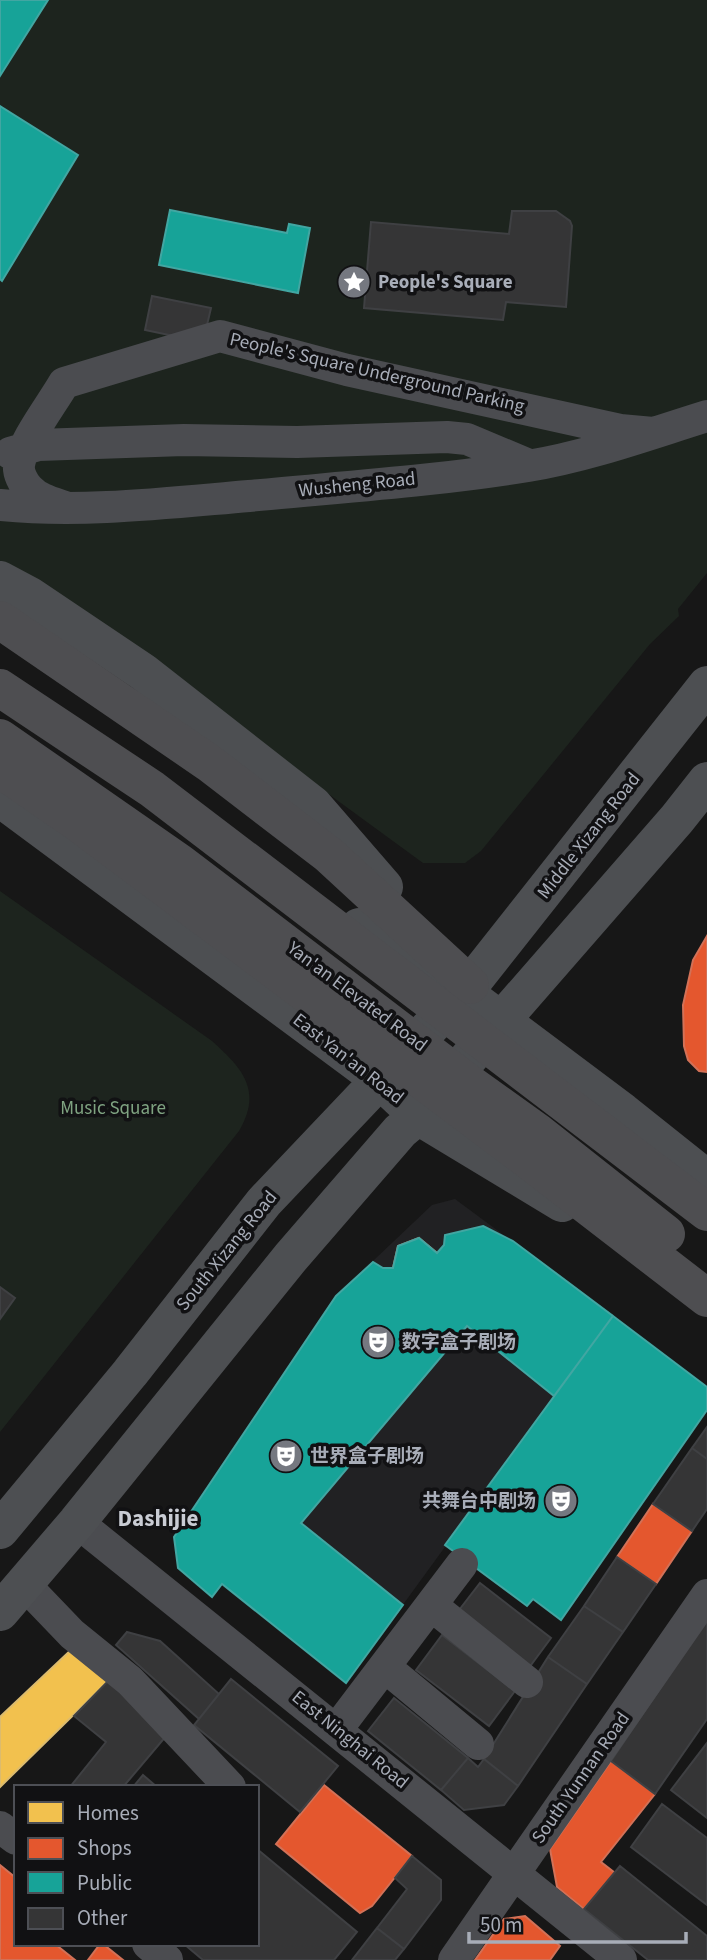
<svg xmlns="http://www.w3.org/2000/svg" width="707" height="1960" viewBox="0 0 707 1960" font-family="'Source Sans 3','Noto Sans SC',sans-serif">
<rect width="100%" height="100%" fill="#171717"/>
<path fill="#212123" d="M455 1199 613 1316 346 1683 223 1584 212 1597 178 1568 174 1537 336 1296 432 1205Z"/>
<path fill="#1d241e" d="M0 0H707V573L678 609 679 616 650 644 481 851 465 863H423L85 616 0 564Z
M0 891 212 1041C242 1068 263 1090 239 1131L0 1432Z"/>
<path fill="#f2c14e" stroke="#dcbb6e" stroke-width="2" d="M74 1647 111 1678 0 1787V1717Z"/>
<path fill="#e4572e" stroke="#d27157" stroke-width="2" d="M707 936V1072L699 1071 688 1060 684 1046 683 1005 693 960Z
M419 1238 437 1253 432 1277 411 1284 393 1268 398 1246Z
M653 1504 692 1531 656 1584 617 1557Z
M611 1761 655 1794 601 1862 615 1873 584 1909 557 1887 550 1849Z
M324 1785 412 1856 372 1906 360 1913 276 1844Z
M0 1865 16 1878V1944H55L75 1960H0Z
M525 1916 560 1946 550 1960H475L504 1919Z
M100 1944H103L123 1960H88Z"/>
<path fill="#17a398" stroke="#42a6a2" stroke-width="2" d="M0 0H48L0 76Z
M0 106 78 155 2 281 0 279Z
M170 210 287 233 289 224 310 228 298 293 159 265Z
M483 1226 513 1241 613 1316 554 1396 467 1326 301 1523 403 1605 346 1683 222 1584 212 1597 178 1568 174 1537 336 1296 373 1262 383 1268H393L398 1246 419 1238 437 1253 444 1245 445 1235Z
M613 1316 707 1387V1410L561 1620 533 1599 527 1606 445 1545Z"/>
<path fill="#353536" stroke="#3f4043" stroke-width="2" d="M512 211H556L570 221 572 226 566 307 506 302 503 320 364 308 371 222 509 234Z
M152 296 211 308 203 342 145 330Z
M0 1287 15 1298 0 1319Z
M707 1427V1459L692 1448Z
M692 1448 707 1459V1509L692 1531 653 1504Z
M617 1557 656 1584 623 1632 584 1606Z
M480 1583 551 1638 528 1669 456 1614Z
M584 1606 623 1632 587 1684 548 1657Z
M707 1619V1719L655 1794 611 1761Z
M127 1632 160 1641 219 1694 199 1719 116 1645Z
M442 1635 515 1691 489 1726 416 1670Z
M548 1657 587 1684 518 1786 484 1759Z
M111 1678 172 1729 123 1787H70L106 1742 74 1716Z
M231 1679 338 1766 300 1812 194 1725Z
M394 1698 468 1758 441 1790 368 1731Z
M707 1743V1818L671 1790Z
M468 1758 478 1767 484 1759 518 1786 504 1805 464 1810 441 1790Z
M143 1775 157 1787H133Z
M662 1804 707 1838V1905L631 1847Z
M257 1849 357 1932 334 1960H203L184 1944H257Z
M412 1856 441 1880V1900L404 1949 377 1928 407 1889 395 1878Z
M620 1866 707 1936V1960H648L584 1909Z
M377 1928 404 1949 395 1960H352Z"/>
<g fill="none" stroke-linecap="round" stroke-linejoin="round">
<path stroke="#4b4c50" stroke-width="32" d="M10 453 38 445 184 440 297 442 447 437 467 439 529 465
M0 505C83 513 166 503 249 496 342 487 436 481 528 466 589 456 649 434 707 416
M68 508C54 503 39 500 29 489 23 483 18 473 19 465 22 443 52 404 64 383L220 336 347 370 620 430 653 433
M77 1522 621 1960
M24 1584 72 1634 130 1681 230 1787
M431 1605 527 1682
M385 1667 478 1744
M337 1729 462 1564
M0 1827 16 1839
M148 1944 167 1960
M454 1960 707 1595"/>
<path stroke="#4d4f52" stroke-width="38" d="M0 580 30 596 143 672 313 805 384 887
M0 798 379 1079 418 1116 562 1203
M359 927 381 943 463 992 623 1112 707 1179
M0 1530 130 1373 264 1202 470 985 707 685
M0 1612 77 1522 291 1257 400 1131 418 1116 677 819 707 781"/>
<path stroke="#4e4e51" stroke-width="38" d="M0 620 209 763 329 855 470 985"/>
<path stroke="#4e4e51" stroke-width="38" d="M0 688 152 789 707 1212
M0 738 180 863 470 1084 537 1132 666 1234
M0 769 77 822 519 1153 707 1298"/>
</g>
<defs>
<symbol id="sight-disc" viewBox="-11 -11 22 22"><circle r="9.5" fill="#757880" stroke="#111113"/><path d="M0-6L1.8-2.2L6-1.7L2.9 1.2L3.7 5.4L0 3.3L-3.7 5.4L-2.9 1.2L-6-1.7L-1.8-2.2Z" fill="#fff"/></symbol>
<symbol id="theatre-disc" viewBox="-11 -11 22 22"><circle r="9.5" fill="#757880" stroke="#111113"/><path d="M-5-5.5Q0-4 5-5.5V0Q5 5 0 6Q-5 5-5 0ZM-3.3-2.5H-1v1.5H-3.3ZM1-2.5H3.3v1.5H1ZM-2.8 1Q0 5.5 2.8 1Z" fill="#fff"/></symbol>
</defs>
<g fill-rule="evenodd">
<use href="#sight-disc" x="335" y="263" width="38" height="38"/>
<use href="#theatre-disc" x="359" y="1323" width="38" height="38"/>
<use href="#theatre-disc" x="267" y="1437" width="38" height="38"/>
<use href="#theatre-disc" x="542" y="1482" width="38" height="38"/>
</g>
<g text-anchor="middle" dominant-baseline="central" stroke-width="7" stroke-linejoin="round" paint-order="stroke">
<g font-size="19" font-weight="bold" fill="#a8adb8" stroke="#111113" text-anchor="start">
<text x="378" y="282">People's Square</text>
<text x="402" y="1342">数字盒子剧场</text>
<text x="310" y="1456">世界盒子剧场</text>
<text x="536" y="1501" text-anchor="end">共舞台中剧场</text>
</g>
<g font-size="19" fill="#a8adb8" stroke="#111113">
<text transform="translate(377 373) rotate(13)">People's Square Underground Parking</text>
<text transform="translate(357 485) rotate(-6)">Wusheng Road</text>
<text transform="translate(589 836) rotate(-52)">Middle Xizang Road</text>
<text transform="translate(357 997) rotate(37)">Yan'an Elevated Road</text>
<text transform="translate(348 1059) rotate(38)">East Yan'an Road</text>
<text transform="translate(227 1251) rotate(-51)">South Xizang Road</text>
<text transform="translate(350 1740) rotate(39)">East Ninghai Road</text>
<text transform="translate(581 1778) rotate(-55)">South Yunnan Road</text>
</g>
<g font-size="19" fill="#7fa381" stroke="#111113">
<text x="113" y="1108">Music Square</text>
</g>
<g font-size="23" font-weight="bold" fill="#c9ccd4" stroke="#111113">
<text x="158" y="1518">Dashijie</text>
</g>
</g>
<rect x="14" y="1785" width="245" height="161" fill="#111113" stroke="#4d4f55" stroke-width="2"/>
<rect x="28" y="1802" width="35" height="21" fill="#f2c14e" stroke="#4d4f55" stroke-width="2"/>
<text x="77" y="1820" font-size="21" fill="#a8adb8">Homes</text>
<rect x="28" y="1838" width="35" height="21" fill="#e4572e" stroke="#4d4f55" stroke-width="2"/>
<text x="77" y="1855" font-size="21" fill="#a8adb8">Shops</text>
<rect x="28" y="1872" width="35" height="21" fill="#17a398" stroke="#4d4f55" stroke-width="2"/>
<text x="77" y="1890" font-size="21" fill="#a8adb8">Public</text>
<rect x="28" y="1908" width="35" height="21" fill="#353536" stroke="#4d4f55" stroke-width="2"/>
<text x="77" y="1925" font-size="21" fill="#a8adb8">Other</text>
<path d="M469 1932v10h217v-10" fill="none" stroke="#a8adb8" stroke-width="3.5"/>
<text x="480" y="1932" font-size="21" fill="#a8adb8" stroke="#111113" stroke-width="5" paint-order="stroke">50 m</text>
</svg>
